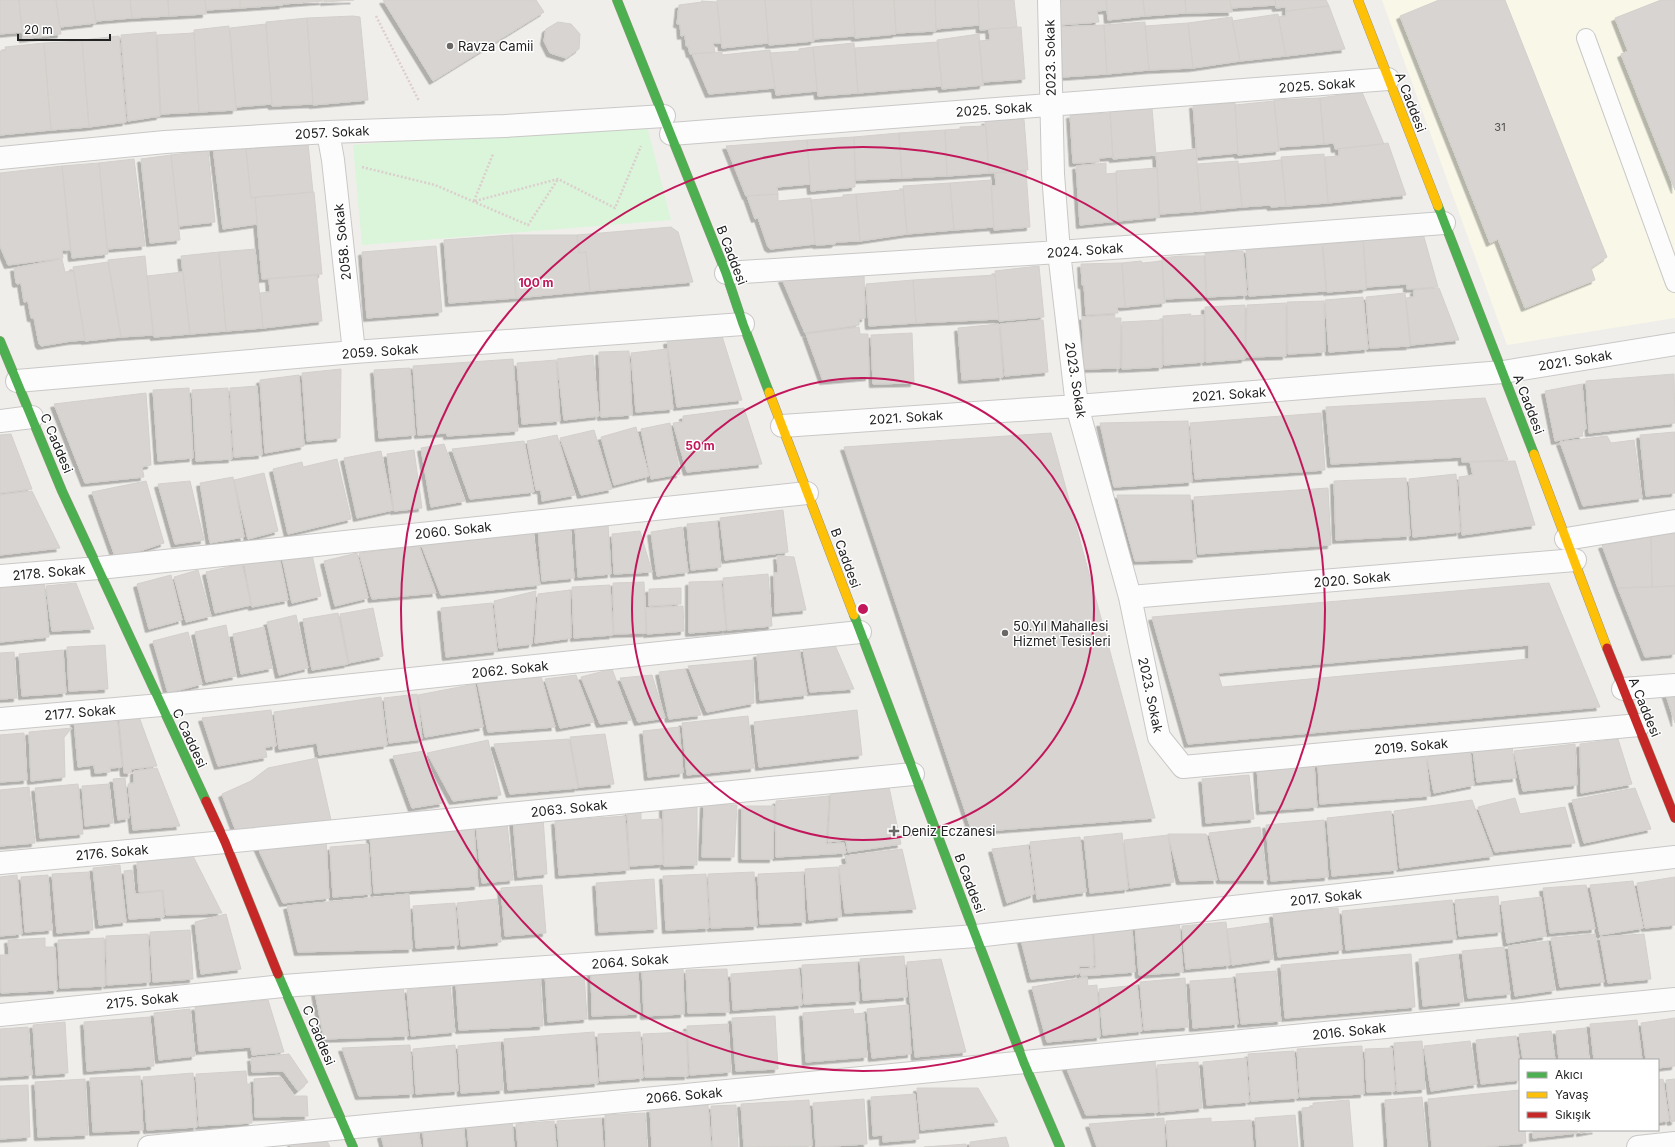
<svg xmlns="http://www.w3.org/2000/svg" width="1675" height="1147" viewBox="0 0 1675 1147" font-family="Inter,sans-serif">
<defs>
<filter id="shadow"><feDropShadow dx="-3.5" dy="3.5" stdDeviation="0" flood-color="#0004"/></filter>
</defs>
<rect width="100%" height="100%" fill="#f0eeeb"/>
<path fill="#f8f7e8" d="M1382 0H1675V318L1507 345Z"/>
<path fill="#daf5da" d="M645 118 671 220 362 245 353 145Z"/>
<path fill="#d7d4d2" stroke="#d3d0cc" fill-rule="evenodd" filter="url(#shadow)" d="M0 0H19L22 32 0 34Z
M19 0H56L61 34 23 39Z
M56 0H93L96 23 60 27Z
M93 0H130L132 18 96 21Z
M130 0H168L169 16 132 18Z
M168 0H205L206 14 169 16Z
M205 0H240V8L206 10Z
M240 0H283V5L240 8Z
M284 0H323V1L284 4Z
M324 0H354L324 2Z
M383 0H536L544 12 433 81Z
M717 0H765L768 43 722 48Z
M765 0H811L814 41 769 45Z
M811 0H853L855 36 813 39Z
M853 0H894L896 34 855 38Z
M894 0H935L936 31 896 33Z
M935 0H978L979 25 936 29Z
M978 0H1014L1017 27 980 30Z
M1057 0H1106L1107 10 1097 11 1099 22 1059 25Z
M1106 0H1143L1145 16 1108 20Z
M1143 0H1185L1186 13 1145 16Z
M1185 0H1230L1232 12 1186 13Z
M1230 0H1275L1276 5 1231 8Z
M1275 0H1326L1329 6 1286 11V7L1276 8Z
M1439 0H1505L1607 257 1591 268 1595 280 1525 308 1498 239 1490 243 1400 16Z
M1661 0H1675V190L1621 54 1628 51 1615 18Z
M701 1 717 2 721 43H713L715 52 690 54 688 46H686L685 35 681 36 680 24H677L679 5 702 2Z
M1329 6 1345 49 1286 56 1278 17 1286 16V11Z
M1278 14 1286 56 1240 61 1232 21Z
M353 16 360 17 368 100 313 105 307 18Z
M1232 17 1240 61 1193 68 1188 23Z
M307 18 313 104 272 106 266 22Z
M558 22 571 24 580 34 579 49 566 58 550 53 544 41 546 29Z
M1145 22 1149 70 1107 74 1104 25Z
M1188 23 1193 68 1149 70 1145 26Z
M266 24 272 104 236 107 230 28Z
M1104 25 1107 74 1063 77 1060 27Z
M229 26 236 110 199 112 194 30Z
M1021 27 1025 79 983 82 979 41 990 40 989 29Z
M156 32 160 116 128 121 121 35Z
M194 33 199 112 161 114 157 35Z
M979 34 983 85 942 89 937 40Z
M119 36 126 122 89 127 82 40Z
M82 41 89 127 51 130 44 43Z
M938 42 942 86 858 93 855 48Z
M44 43 51 130 0 135V51H6L5 47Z
M854 43 858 93 818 96 813 47Z
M813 47 817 91 776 95 770 53 799 51V49Z
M770 50 775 88 709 94 692 54 722 52V55Z
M1362 92 1384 144 1335 149 1334 143 1324 144 1320 98Z
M1320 98 1324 144 1279 147 1274 100Z
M1274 101 1279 151 1238 155 1235 105Z
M1235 103 1238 153 1197 157 1193 105Z
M1152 108 1156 155 1113 159 1110 111Z
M1110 113 1113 157 1099 158V162L1073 163 1070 115Z
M1024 119 1028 170 989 173 985 121Z
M986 126 989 173 947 176 945 130 960 129V127Z
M945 130 947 176 902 178 899 133Z
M899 133 902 178 856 180 854 137Z
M854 137 855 187 811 191 807 140Z
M807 140 810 184 777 187 778 194 746 196 726 146Z
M242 143 246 149 251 198 255 197 257 224 223 229 213 147Z
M308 143 313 192 251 198 246 149Z
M1388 143 1406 195 1328 203 1325 157 1339 156V149Z
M1196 149 1201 211 1160 214 1156 153Z
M208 151 215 222 179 226 171 155Z
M1324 154 1328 203 1286 206 1281 157Z
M171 155 180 240 150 243 141 159Z
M134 159 145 246 107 249 99 163Z
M1282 160 1286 206 1271 207 1270 205 1242 207 1238 164Z
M1238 161 1242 207 1201 211 1197 164Z
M99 163 108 254 72 258 62 166Z
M1106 163V174L1116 173 1118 221 1080 225 1076 166Z
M62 166 70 250H62L63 258 8 265 0 246V173Z
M1157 168 1159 217 1118 221 1116 171Z
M1026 171 1030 227 994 230 991 186H996L995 173Z
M991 180 994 227 954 230 950 183Z
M950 183 954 230 907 234 903 186Z
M903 190 907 234 860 241 856 194Z
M314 192 322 274 262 279 255 197Z
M778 194V201L811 198 815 244 771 249 768 247 758 218 755 219 747 196Z
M856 194 860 241 836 242 835 244 817 245 815 244 811 200 843 197V195Z
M671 227 678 232 693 282 590 291 586 252 579 253 577 235Z
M1422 230 1438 287 1407 289V284L1367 287 1363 236Z
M512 235 516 298 449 303 444 240Z
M512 235H577L579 253 586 252 590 291 516 298Z
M1363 241 1366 289 1327 292 1323 244Z
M1322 244 1326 291 1249 296 1246 250Z
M436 246 442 312 367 318 362 252Z
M255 249 263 328 226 331 219 252Z
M1243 251 1247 295 1207 297 1205 253Z
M219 252 226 331 190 334 181 256Z
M145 256 153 335 121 337 108 260Z
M1180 256H1204L1206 297 1164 299 1162 258Z
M62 259 65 272 74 271 85 340 71 341 41 346 39 344 34 318H31L28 301 24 302 21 283 17 284 16 283 14 268Z
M1141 261 1143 263 1162 261 1165 303 1125 307 1122 263Z
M108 262 121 337 85 341 73 267Z
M1122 263 1125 307H1117L1118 313 1086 315 1084 285H1082L1081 264Z
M1039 266 1044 317 999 321 995 271Z
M183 272 190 334 154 337 147 276Z
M864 273 865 318 859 319V325L805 333 782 279Z
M317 275 322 321 263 328 260 293 270 292 269 279Z
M995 275 999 319 916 323 913 280Z
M913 280 916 323 869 326 866 284Z
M1439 288 1459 340 1411 345 1406 298 1414 297V290Z
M1405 293 1410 346 1370 348 1366 297Z
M1363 297 1368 349 1329 352 1325 300Z
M1324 301 1325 352 1288 354 1287 302Z
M1286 303V356L1246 357 1247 305Z
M1245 305V359L1206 362 1205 307Z
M1191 314 1190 316 1204 315V362L1164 365 1163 316Z
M1114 315V318H1121L1120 368 1084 369 1082 317Z
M1043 320 1048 372 1005 376 1000 324Z
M1162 320V367L1122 369V322Z
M999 324 1003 377 962 380 958 328Z
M859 327 860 334H868L869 377 823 381 806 334Z
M912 333 914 383 873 384 871 335Z
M722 336 742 400 677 407 667 341Z
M667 349 673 409 636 412 631 353Z
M629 351 632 415 601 417 599 352Z
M593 355 599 416 564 420 557 359Z
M513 359 518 431 447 436V433L418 435 413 366Z
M556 360 560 421 522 424 517 363Z
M410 368 415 435 379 438 374 370Z
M341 369 340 438 307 441 302 373Z
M1674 374 1675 423 1589 433 1586 381Z
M299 375 304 446 265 453 260 380Z
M1582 384 1586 429 1582 432 1583 436 1555 441 1545 391Z
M257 386 262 455 234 457 230 388Z
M189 388 193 458 158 461 153 390Z
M228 388 232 459 196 461 192 390Z
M146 393 151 465 142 467 144 477 85 483 54 404Z
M1485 398 1508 460 1462 462V457L1331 464 1326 407Z
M744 408 762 464 687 472 673 423 683 422V416Z
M1321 413 1325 470 1195 479 1190 423Z
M1188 421 1192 482 1114 487 1100 423Z
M670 423 680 474 651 479 641 429Z
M636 427 649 476 614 485 601 437Z
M594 430 612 489 581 495 560 438Z
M1675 432V493L1646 496 1640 435Z
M1051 433 1155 818 972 832 844 447Z
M11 434 32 489 0 493V435Z
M557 435 575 495 542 501 541 490H536L527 441Z
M1607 436 1611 443 1634 440 1642 498 1583 506 1560 442Z
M524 441 534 492 470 499 452 449Z
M444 444 465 501 431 507 421 448Z
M414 450 422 508 394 511 387 454Z
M381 451 393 510 357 518 344 458Z
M337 459 351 519 288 534 273 469 302 462 303 467Z
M1515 461 1535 525 1462 535 1459 477 1473 475 1470 462Z
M264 473 278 531 248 539 234 480Z
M1456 474 1460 532 1413 537 1409 479Z
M233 477 244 537 210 543 200 483Z
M1406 478 1410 536 1336 540 1334 481Z
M146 481 164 543 116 559 92 492Z
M190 481 204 540 175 544 158 484Z
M1328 488 1331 545 1198 554 1194 497Z
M32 491 60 548 0 555V495Z
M1117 495H1190L1196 559 1135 561Z
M783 510 788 552 725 560 720 518Z
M717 521 721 567 691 570 687 524Z
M570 524 574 578 542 581 538 527Z
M608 524 611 574 578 577 575 526Z
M682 527 688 572 657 576 651 532Z
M640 531 652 572 614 574 612 534Z
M533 532 540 585 441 595 421 544Z
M1675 533V586L1652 587 1651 537Z
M1651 537 1652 587 1618 588 1602 545Z
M419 546 436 593 372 599 359 553Z
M311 550 321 596 292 603 282 557Z
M357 553 368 598 335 606 324 561Z
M279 556 288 600 252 607 244 563Z
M777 556 794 557 806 610 775 613 774 573H778Z
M242 564 251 605 215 613 206 572Z
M198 570 211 616 186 622 174 577Z
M768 574 772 626 727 630 723 578Z
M171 575 182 620 149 629 137 584Z
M721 581 726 630 689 633V582Z
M44 582 49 637 0 642V586Z
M644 582 646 633 614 634 613 583Z
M76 583 94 629 52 631 46 586Z
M1549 583 1600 707 1188 744 1152 617ZM1529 645V659L1222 687 1218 673Z
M610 585 613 635 574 638 572 587Z
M1675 586V654L1645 657 1618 588Z
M681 588V604L649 606V589Z
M570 590 571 638 535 643 538 594Z
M536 591 532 644 499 648 494 601Z
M492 603 497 651 446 657 441 608Z
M683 606 684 631 647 634 646 608Z
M373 608 383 656 349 663 340 614Z
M338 613 348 664 312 670 303 619Z
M296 615 308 668 279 675 267 622Z
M226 625 236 676 206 682 195 632Z
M264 627 272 668 241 674 233 634Z
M188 632 202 684 168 693 153 641Z
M834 643 854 689 810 692 803 649Z
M105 645 108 689 69 691 67 647Z
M799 649 807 695 760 700 757 654Z
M63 650 66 693 22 696 19 654Z
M14 652 17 698 0 699V653Z
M753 660 754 703 707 712 688 666Z
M612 669 631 720 600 724 581 677Z
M685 669 701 715 669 719 659 672Z
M576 675 594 722 560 728 545 679Z
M652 675 665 718 638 722 620 678Z
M541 676 555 727 488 732 477 680Z
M475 684 483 727 425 737 418 695Z
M1665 692H1675V723Z
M417 694 422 739 389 743 384 698Z
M381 697 387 745 319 755 317 743 279 749 274 712Z
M271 710 276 746 265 747 267 757 218 766 202 718Z
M857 710 862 755 759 767 754 722Z
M138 714 157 766 131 769V773H124L119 717Z
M748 716 754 768 687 775 682 723Z
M117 717 122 767 110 768V772L95 773 94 765 78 767 74 720Z
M679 727 683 773 648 777 643 731Z
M72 728 64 737 65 777 31 781 29 732Z
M24 733 27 780 0 782V735Z
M605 734 614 784 579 787 570 737Z
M569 739 578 788 510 794 494 744Z
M1618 739 1632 784 1581 793 1580 744Z
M488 740 501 795 453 801 427 753Z
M1575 744 1577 785 1523 791 1514 751Z
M1512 746 1516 778 1477 782 1473 750Z
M1470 750 1474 785 1434 793 1427 757Z
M424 751 443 803 412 808 393 756Z
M1426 757 1430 796 1320 804 1318 764Z
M317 758 331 820 237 834 222 794 251 781 268 768Z
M1314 764 1317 807 1260 811 1257 768Z
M157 768 180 826 133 830 128 784 134 783V771Z
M1249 775 1254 819 1206 823 1202 779Z
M125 778 129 818 118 820 113 779Z
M888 782 901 844 848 852 846 840 828 842 831 793Z
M78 784 83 834 40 838 35 788Z
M109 784 113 823 85 826 82 786Z
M29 787 35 843 0 846V790Z
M1635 788 1651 829 1584 843 1572 800Z
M829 796 826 844 844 843 846 853 776 857V801Z
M1515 798 1520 814 1565 807 1575 843 1495 852 1478 807Z
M1472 800 1493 856 1400 868 1394 811Z
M704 804 737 805 734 857H702Z
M663 806H697V865L664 866Z
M742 806H774L773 859H742Z
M641 811V820L661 819 663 864 630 866 627 812Z
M1391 811 1397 870 1332 876 1327 818Z
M625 816 629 870 559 875 555 821Z
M543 817 547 874 518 877 513 819Z
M1324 820 1328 877 1271 881 1266 825Z
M507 823 513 880 482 883 476 826Z
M1260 827 1267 880H1220L1209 833Z
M474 829 478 886 374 893 370 836Z
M1122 833 1128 889 1090 893 1084 837Z
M1168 834H1206L1217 880 1180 881Z
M1168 835 1174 882 1130 888 1124 840Z
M1080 837 1086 892 1037 899 1030 842Z
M326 839 329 898 283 903 257 846Z
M368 844 371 894 333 897 330 847Z
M1028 845 1034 894 1007 903 992 849Z
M902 849 916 909 845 913 839 866 847 864 845 856Z
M193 856 222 913 166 915 163 890 139 892 137 862Z
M120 865 126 922 99 925 93 868Z
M838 867 841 917 809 920 805 869Z
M132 870 135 894 162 891 164 917 129 919 124 871Z
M89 872 93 930 57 933 52 874Z
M754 872 757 926 711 928 708 874Z
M803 872 805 922 760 924 758 874Z
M706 874 709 928 666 930 663 876Z
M17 875 22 934 0 936V877Z
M48 875 52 930 25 932 21 877Z
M1675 877V925L1645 928 1637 883Z
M654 879 657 929 599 932 596 883Z
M1633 881 1643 928 1600 935 1590 885Z
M542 885 546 933 505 936 501 888Z
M1586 885 1595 929 1550 933 1543 888Z
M409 894 412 949 298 952 287 906Z
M1498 896 1501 932 1459 936 1455 900Z
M1541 897 1546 936 1507 943 1501 902Z
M497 899 501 942 461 946 457 903Z
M1452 900 1456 939 1346 950 1342 911Z
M455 903 458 945 416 948 413 906Z
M1338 908 1342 950 1278 957 1273 914Z
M226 914 241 969 201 974 195 922Z
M1179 921 1183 972 1139 975 1135 925Z
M1226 922 1230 965 1186 969 1182 926Z
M1269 923 1273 959 1232 965 1227 929Z
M1092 924 1094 966H1079V974L1031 979 1020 936Z
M1132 928 1135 972 1081 976 1080 969 1096 968 1094 930Z
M190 930 193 979 153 982 150 932Z
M148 934 150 982 107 985 106 936Z
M1595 934 1604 982 1560 987 1551 938Z
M1644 934 1651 979 1608 983 1600 937Z
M45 938V947H55L57 990 1 993 0 955H9L8 940Z
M104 938 105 986 60 988 58 940Z
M1548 941 1555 990 1515 996 1508 946Z
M1504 947 1510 994 1468 998 1462 951Z
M1411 954 1415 1007 1285 1018 1281 965Z
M1458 954 1463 1002 1423 1006 1419 959Z
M904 956 907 997 863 1000 860 959Z
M941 959 966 1052 915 1057 907 962Z
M857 962 859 1001 804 1004 802 965Z
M683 968 684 1014 644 1016 642 969Z
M638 969 640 1014 592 1016 591 971Z
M727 969 729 1012 688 1013 686 970Z
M799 969 802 1005 733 1010 731 974Z
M1276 971 1281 1021 1241 1024 1236 974Z
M584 972 587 1019 548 1022 545 974Z
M1087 977 1088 986 1097 985 1100 1037 1047 1042 1032 987Z
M540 978 543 1026 459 1030 456 983Z
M1185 978 1188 1027 1144 1030 1140 982Z
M1233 978 1238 1024 1193 1028 1190 981Z
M403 984 408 1036 324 1039 315 992Z
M450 985 455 1032 411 1036 407 990Z
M1137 985 1142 1031 1103 1035 1099 989Z
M268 1000 284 1052 252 1055 251 1047 199 1051 195 1007Z
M908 1005 911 1054 872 1058 867 1009Z
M190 1009 195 1056 159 1060 154 1013Z
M853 1009 854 1014 864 1013 867 1057 806 1062 803 1013Z
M775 1016 778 1069 736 1071 732 1018Z
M150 1017 154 1066 87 1071 84 1022Z
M1675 1018V1066L1658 1068V1060H1646L1641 1023Z
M1637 1020 1642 1060H1594L1590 1024Z
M65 1022 68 1073 36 1075 33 1025Z
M728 1024 731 1072 690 1075 687 1026Z
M28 1027 32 1075 0 1077V1029Z
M1586 1028 1589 1060H1559L1556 1031Z
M1551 1031 1555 1060H1523L1519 1034Z
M594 1032 598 1083 508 1090 504 1039Z
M640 1032 643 1078 600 1081 598 1034Z
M686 1032 688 1076 645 1077 643 1034Z
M1516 1036 1520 1065V1080L1481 1084 1476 1040Z
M1422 1041 1425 1089 1397 1091 1394 1043Z
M1470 1041 1477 1084 1431 1091 1424 1046Z
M500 1042 503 1090 461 1093 458 1046Z
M410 1045 413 1094 359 1096 342 1048Z
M455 1045 458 1091 416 1094 413 1049Z
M1362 1046 1364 1094 1300 1097 1297 1049Z
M1392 1048 1395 1091 1367 1092 1365 1049Z
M1294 1051 1298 1098 1251 1101 1248 1054Z
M289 1054 308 1082 298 1091 283 1071 252 1072 251 1058Z
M1246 1058 1249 1102 1207 1105 1203 1062Z
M1155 1059 1158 1112 1086 1115 1064 1062Z
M1198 1062 1202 1108 1160 1112 1157 1065Z
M246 1071 247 1084H250L252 1123 199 1126 196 1074Z
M193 1073 197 1127 147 1130 143 1077Z
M140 1076 143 1130 93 1132 90 1078Z
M281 1077 294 1096H307L308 1116 255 1117 254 1079Z
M85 1079 88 1135 38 1137 35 1082Z
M1663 1079 1669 1121 1658 1122V1080Z
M1675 1079V1121L1671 1122 1666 1080Z
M28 1085 30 1137 0 1139V1086Z
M917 1088H978L998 1122 921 1130Z
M1520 1090V1130H1525L1526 1143 1483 1147H1432L1428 1099Z
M915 1094 919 1139 883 1142V1135L873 1136 871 1097Z
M1422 1097 1427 1147H1388L1385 1100Z
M864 1099 867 1144 816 1147 813 1103Z
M809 1100 812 1146 744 1147 741 1104Z
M1349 1100 1353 1147H1305L1302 1108 1313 1107V1103Z
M708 1105 711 1147H652L650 1109Z
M736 1105 738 1147H713L711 1106Z
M645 1113 647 1147H606L605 1115Z
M1295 1115 1298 1147H1257L1255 1118Z
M601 1118 603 1147H559L557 1121Z
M1164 1118 1165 1147H1097L1089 1124Z
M1211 1118V1122L1251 1120 1253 1147H1168L1166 1121Z
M512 1121 514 1147H469L467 1125Z
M554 1121 556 1147H518L516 1124Z
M464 1126 465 1147H424L423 1130Z
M418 1130 421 1147H384L381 1135Z
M1533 1130H1577V1133L1533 1138Z
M1580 1130H1596L1580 1133Z
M1006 1137 1009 1147H970V1142Z
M326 1139 330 1147H291V1143Z
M966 1144V1147H924Z"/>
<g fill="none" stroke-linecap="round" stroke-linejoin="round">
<defs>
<path id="lane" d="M1586 38 1675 283"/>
<path id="street" d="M1049 0 1053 174 1059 252 1077 406 1130 597 1159 737 1183 767 1639 725
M328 132 333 160 354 352
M671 134 1388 79
M0 158 165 142 328 132 505 126 664 116
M726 273 1059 252 1444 223
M17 381 354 352 743 324
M0 421 32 417
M782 426 1077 406 1503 372 1675 344
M1566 539 1675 521
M0 576 99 568 807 493
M1130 597 1575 560
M1623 689 1675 685
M0 719 161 705 860 632
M0 863 225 842 913 774
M0 1015 283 986 976 936 1675 857
M149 1147 1675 999
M1638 1147 1675 1143"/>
<path id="fast" d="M617 0 726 273 743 324 769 392
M1438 206 1534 454
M0 341 62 491 206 801
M854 615 1024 1063 1060 1147
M278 974 353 1147"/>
<path id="slow" d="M1358 0 1438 206
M769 392 854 615
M1534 454 1607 648"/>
<path id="jam" d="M1607 648 1675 818
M206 801 225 842 278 974"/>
</defs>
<use href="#lane" stroke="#c9c8c7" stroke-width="20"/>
<use href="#street" stroke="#c9c8c7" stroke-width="24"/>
<use href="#fast" stroke="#999a82" stroke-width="10"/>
<use href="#slow" stroke="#999a82" stroke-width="10"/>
<use href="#jam" stroke="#999a82" stroke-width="10"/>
<path stroke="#dccecd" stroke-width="2.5" stroke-dasharray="2 2" stroke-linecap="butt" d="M376 16 419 101
M362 167 435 185 528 225 558 179
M474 201 493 154
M475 201 558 179 615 208 641 146"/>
<use href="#lane" stroke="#fdfcfc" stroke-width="18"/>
<use href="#street" stroke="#fdfcfc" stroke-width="22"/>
<use href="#fast" stroke="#4caf50" stroke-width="9"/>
<use href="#slow" stroke="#ffc107" stroke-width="9"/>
<use href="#jam" stroke="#c62828" stroke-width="9"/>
</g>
<g fill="none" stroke="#c2185b" stroke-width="2">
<circle cx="863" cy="609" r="231"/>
<circle cx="863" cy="609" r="462"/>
</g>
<g fill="#6a6968" stroke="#fff" stroke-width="1.5">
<circle cx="450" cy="46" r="4"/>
<circle cx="1005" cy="633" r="4"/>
<path d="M892 825h4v4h4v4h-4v4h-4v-4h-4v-4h4z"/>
</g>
<g text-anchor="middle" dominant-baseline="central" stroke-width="3" stroke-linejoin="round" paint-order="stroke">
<g font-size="11" fill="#4f4e4e">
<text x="1500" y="127">31</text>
</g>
<g font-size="13" fill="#222" stroke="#fff" text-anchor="start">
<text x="458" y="46">Ravza Camii</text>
<text x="1013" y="626">50.Yıl Mahallesi<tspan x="1013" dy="15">Hizmet Tesisleri</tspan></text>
<text x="902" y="831">Deniz Eczanesi</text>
</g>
<g font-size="13" fill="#222" stroke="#fff">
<text transform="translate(1050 58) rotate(-91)">2023. Sokak</text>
<text transform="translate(1317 85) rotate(-4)">2025. Sokak</text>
<text transform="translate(1411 102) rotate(69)">A Caddesi</text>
<text transform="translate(994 109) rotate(-4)">2025. Sokak</text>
<text transform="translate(332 132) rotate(-3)">2057. Sokak</text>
<text transform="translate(342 242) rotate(-96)">2058. Sokak</text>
<text transform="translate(1085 250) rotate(-4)">2024. Sokak</text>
<text transform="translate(732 255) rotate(69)">B Caddesi</text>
<text transform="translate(380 351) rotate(-4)">2059. Sokak</text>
<text transform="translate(1575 360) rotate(-9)">2021. Sokak</text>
<text transform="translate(1076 380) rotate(81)">2023. Sokak</text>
<text transform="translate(1229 394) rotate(-4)">2021. Sokak</text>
<text transform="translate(1529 404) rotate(69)">A Caddesi</text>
<text transform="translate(906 417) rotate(-4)">2021. Sokak</text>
<text transform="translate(57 443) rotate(67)">C Caddesi</text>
<text transform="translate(453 530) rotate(-6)">2060. Sokak</text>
<text transform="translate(846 558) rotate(70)">B Caddesi</text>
<text transform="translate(49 572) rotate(-5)">2178. Sokak</text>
<text transform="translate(1352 579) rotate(-5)">2020. Sokak</text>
<text transform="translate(510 669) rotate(-6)">2062. Sokak</text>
<text transform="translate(1151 695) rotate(78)">2023. Sokak</text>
<text transform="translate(1645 707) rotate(68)">A Caddesi</text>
<text transform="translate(80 712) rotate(-5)">2177. Sokak</text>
<text transform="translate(190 738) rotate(65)">C Caddesi</text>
<text transform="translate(1411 746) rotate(-5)">2019. Sokak</text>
<text transform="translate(569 808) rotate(-6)">2063. Sokak</text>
<text transform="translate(112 852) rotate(-5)">2176. Sokak</text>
<text transform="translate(970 883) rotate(69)">B Caddesi</text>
<text transform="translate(1326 897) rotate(-6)">2017. Sokak</text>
<text transform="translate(630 961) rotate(-4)">2064. Sokak</text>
<text transform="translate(142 1000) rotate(-6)">2175. Sokak</text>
<text transform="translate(1349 1031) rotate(-6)">2016. Sokak</text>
<text transform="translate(319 1035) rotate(67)">C Caddesi</text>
<text transform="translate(684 1095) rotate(-5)">2066. Sokak</text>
</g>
</g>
<circle cx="863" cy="609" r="6" fill="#c2185b" stroke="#fff" stroke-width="2"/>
<g font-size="12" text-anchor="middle" font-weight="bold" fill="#c2185b" stroke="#fff" stroke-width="3" stroke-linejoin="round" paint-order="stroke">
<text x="536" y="287">100 m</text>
<text x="700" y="450">50 m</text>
</g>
<rect x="1519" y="1059" width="140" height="72" fill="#ffffff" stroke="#a7a7a7"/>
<rect x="1527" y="1072" width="20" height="6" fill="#4caf50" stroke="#a7a7a7"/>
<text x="1555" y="1079" font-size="12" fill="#222222">Akıcı</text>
<rect x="1527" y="1092" width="20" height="6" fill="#ffc107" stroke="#a7a7a7"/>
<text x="1555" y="1099" font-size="12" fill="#222222">Yavaş</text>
<rect x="1527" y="1112" width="20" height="6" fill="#c62828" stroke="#a7a7a7"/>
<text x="1555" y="1119" font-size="12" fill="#222222">Sıkışık</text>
<path d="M18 34v6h92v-6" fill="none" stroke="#222222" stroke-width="2"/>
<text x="24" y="34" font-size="12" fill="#222222" stroke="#ffffff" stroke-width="3" paint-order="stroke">20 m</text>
</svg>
